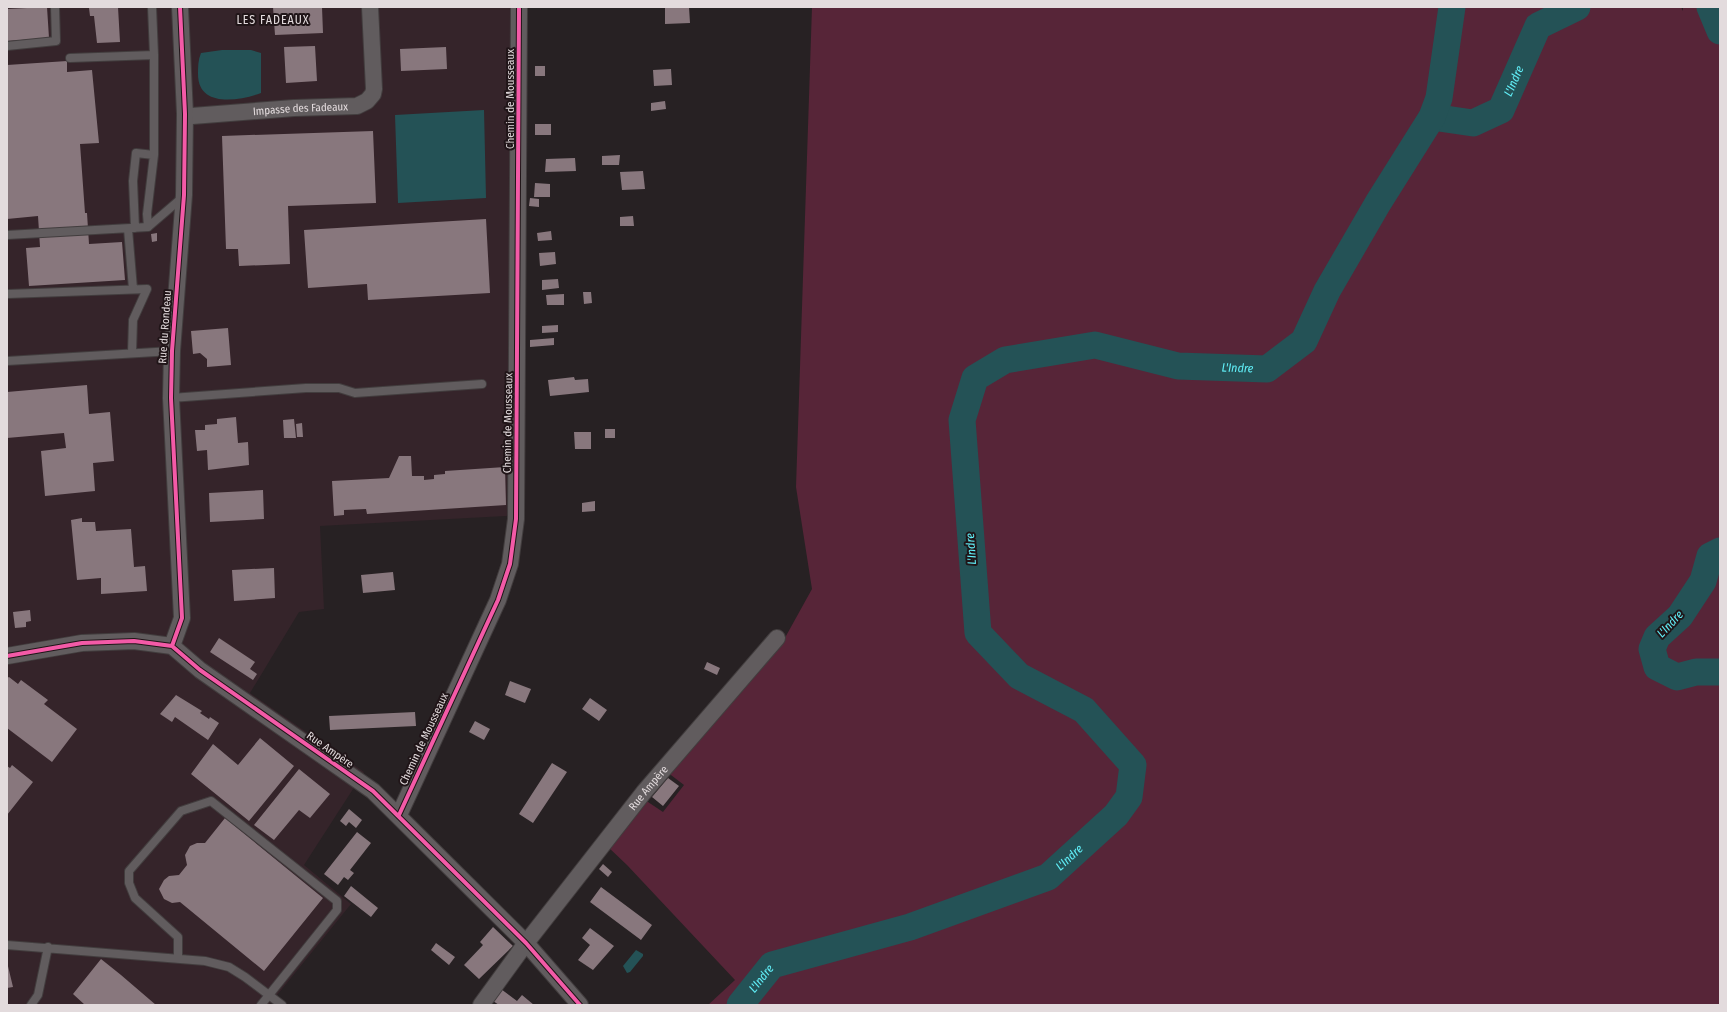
<svg xmlns="http://www.w3.org/2000/svg" width="1727" height="1012" viewBox="0 0 1727 1012" font-family="'Fira Sans Condensed',sans-serif">
<rect width="100%" height="100%" fill="#272123"/>
<path fill="#35242a" d="M7 7H526L525 515 320 526 324 609 299 612 250 693 364 772 304 865 351 904 269 1005H7Z"/>
<path fill="#572538" d="M812 7H1681L1683 11V7H1720V1005H708L735 980 627 865 607 846 645 800 663 812 684 785 667 772 781 645 812 589 796 487Z"/>
<path fill="#245256" d="M222 50H251L261 53V93C239 101 198 108 198 74 198 67 198 60 201 53Z
M484 110 486 198 398 203 395 115Z
M636 950 643 954V956L630 972 627 973 623 966Z"/>
<g fill="none" stroke-linecap="round" stroke-linejoin="round">
<g stroke="#245256" stroke-width="27">
<path d="M1710 7 1720 31"/>
<path id="s1" d="M1432 117 1473 123 1501 110 1538 26 1577 7"/>
<path d="M1720 551 1710 556 1703 581 1680 616 1657 637 1652 649 1657 667 1677 677 1696 672H1720"/>
<path id="s2" d="M740 1005 772 965 910 927 1048 877 1116 815 1129 797 1133 765 1084 710 1019 676 978 633 962 420 975 378 1005 360 1095 345 1178 366 1267 369 1304 341 1327 291 1378 203 1432 117 1439 98 1452 7"/>
</g>
</g>
<path fill="#88777d" d="M47 7 49 38 7 41V9Z
M118 7 120 42 97 43 94 16H90L89 8Z
M273 7H322L323 33 275 35Z
M665 7H689L690 23 665 24Z
M315 46 317 81 286 83 284 47Z
M446 47 447 69 401 71 400 49Z
M67 61V72L92 70 99 143 80 144 85 213H87L89 244 122 242 125 280 29 286 26 248 40 247 38 216 7 219V65Z
M535 66H545V76H535Z
M671 69 672 85 654 86 653 70Z
M665 101 666 109 651 111V103Z
M535 124H551V135H535Z
M373 131 376 203 288 206 290 264 239 266 238 249H226L222 136Z
M620 155 619 165H602V156Z
M575 158 576 171 545 172 546 159Z
M643 171 645 189 622 190 620 172Z
M535 183 550 184V197H534Z
M530 198 539 199V207L529 206Z
M633 216 634 226H620V217Z
M486 219 490 293 368 300 367 284 308 288 304 230Z
M551 231 552 240 538 241 537 233Z
M157 233V241L152 242 151 234Z
M555 252 556 264 540 266 539 253Z
M558 279 559 288 542 290V280Z
M583 292H591L592 303 584 304Z
M564 294V305H547L546 295Z
M558 325V332L542 333V326Z
M228 328 231 365 207 367V359L200 353 193 354 191 331Z
M554 338V345L530 347V340Z
M574 377 575 380 588 379 589 392 550 396 548 380Z
M87 385 89 414 110 412 114 461 93 463 95 491 45 496 41 451 66 448 64 433 7 438V392Z
M236 417 238 443 248 442 249 465 208 470 207 450 197 451 195 430H205V425L217 424V419Z
M294 419 296 438H284L283 420Z
M302 423 303 437H297L296 424Z
M605 429H615V438H605Z
M574 432H591V449H575Z
M399 456H411L412 476H424V480L434 479V475L445 474V471L505 467 506 505 367 514 366 509 344 510V515L334 516 332 481 389 478Z
M263 490 264 519 210 522 209 493Z
M595 501V511L582 512V503Z
M82 518V522H95L96 531 131 529 134 567 145 566 147 591 101 594V578L77 580 71 520Z
M274 568 275 598 234 601 232 570Z
M393 572 395 590 363 593 361 575Z
M30 610 31 621 26 622V627L15 628 13 612Z
M219 638 255 662 250 669 257 674 253 680 210 652Z
M707 662 720 668 717 675 704 669Z
M9 677 18 684 21 680 48 700 44 704 77 729 52 762 7 728V678Z
M510 681 531 689 525 703 505 695Z
M176 695 202 711 200 713 209 719 210 717 219 723 208 740 175 717 172 722 160 714Z
M590 698 607 710 599 721 582 709Z
M415 712 416 726 330 730 329 716Z
M475 721 490 729 484 740 469 732Z
M260 738 294 766 249 821 191 774 213 744 238 765Z
M552 763 567 772 533 823 519 814Z
M12 765 33 782 7 815V766L10 768Z
M299 769 330 794 310 818 299 810 274 840 254 825Z
M668 778 679 786 663 806 652 797Z
M349 809 362 820 356 828 349 822 346 826 340 821Z
M225 818 323 898 264 971 180 902 172 903 164 899 159 889 164 880 169 876 179 875 187 865 185 855 190 846 197 843H205Z
M357 832 371 843 350 870 354 873 348 880 344 877 338 885 324 874Z
M603 864 612 872 608 877 599 869Z
M351 886 378 908 371 917 344 896Z
M601 887 652 925 641 940 590 902Z
M493 927 513 946 479 979 464 965 483 945 480 942Z
M590 928 614 946 593 970 578 960 590 945 582 938Z
M436 943 455 957 449 965 431 950Z
M101 959 121 975 156 1005H85L73 994Z
M7 962 13 987 7 988Z
M501 989 517 1001 522 995 534 1005H499L493 1001Z"/>
<g fill="none" stroke-linecap="round" stroke-linejoin="round">
<defs>
<path id="lane" d="M152 7 154 55
M7 46 56 41 55 7
M70 58 154 55V155L147 214 148 227
M135 228 133 181 136 153 154 155
M128 229 133 289
M7 235 148 227 183 197
M7 294 147 289 133 320 132 353
M7 361 172 351
M171 398 306 388H339L355 393 482 384
M7 945 205 961 229 967 245 977 282 1005
M178 958V937L135 898 129 883V871L181 811 211 801 337 901V910L261 1005
M31 1005 38 995 48 947"/>
<g id="street">
<path id="s3" d="M185 114 192 116 294 108 357 106 367 101 373 94 374 89 370 7"/>
<path d="M172 646 182 618 171 398 172 351 184 195 185 114 180 7"/>
<path d="M7 656 82 643 134 641 172 646 200 670 373 791 526 943 580 1005"/>
<path d="M399 815 498 600 510 564 516 519 519 7"/>
<path id="s4" d="M481 1005 526 943 644 792 777 638"/>
</g>
</defs>
<use href="#lane" stroke="#423d3e" stroke-width="10"/>
<use href="#street" stroke="#423d3e" stroke-width="18"/>
<use href="#lane" stroke="#615c5e" stroke-width="8"/>
<use href="#street" stroke="#615c5e" stroke-width="16"/>
<defs>
<path id="cycleway" d="M172 646 182 618 171 398 172 351 184 195 185 114 180 7
M7 656 82 643 134 641 172 646 200 670 373 791 526 943 580 1005
M399 815 498 600 510 564 516 519 519 7"/>
</defs>
<use href="#cycleway" stroke="#201518" stroke-width="6"/>
<use href="#cycleway" stroke="#f35aa7" stroke-width="4"/>
</g>
<g text-anchor="middle" dominant-baseline="central" stroke-width="4" stroke-linejoin="round" paint-order="stroke">
<g font-size="11" fill="#e3dbdd" stroke="#201518">
<text transform="translate(510 99) rotate(-90)">Chemin de Mousseaux</text>
<text stroke="none"><textPath href="#s3" startOffset="116">Impasse des Fadeaux</textPath></text>
<text transform="translate(165 327) rotate(-86)">Rue du Rondeau</text>
<text transform="translate(508 423) rotate(-89)">Chemin de Mousseaux</text>
<text transform="translate(424 739) rotate(-65)">Chemin de Mousseaux</text>
<text transform="translate(330 750) rotate(35)">Rue Ampère</text>
<text stroke="none"><textPath href="#s4" startOffset="274">Rue Ampère</textPath></text>
</g>
<g font-size="12" letter-spacing="1" fill="#e3dbdd" stroke="#201518">
<text x="273" y="20">LES FADEAUX</text>
</g>
<g font-size="12" font-style="italic" fill="#61f0f9" stroke="#201518">
<text stroke="none"><textPath href="#s1" startOffset="104">L'Indre</textPath></text>
<text stroke="none"><textPath href="#s2" startOffset="1223">L'Indre</textPath></text>
<text transform="translate(971 549) rotate(-94)">L'Indre</text>
<text transform="translate(1670 624) rotate(-47)">L'Indre</text>
<text stroke="none"><textPath href="#s2" startOffset="370">L'Indre</textPath></text>
<text stroke="none"><textPath href="#s2" startOffset="34">L'Indre</textPath></text>
</g>
</g>
<rect width="1727" height="1012" fill="none" stroke="#e3dbdd" stroke-width="16"/>
</svg>
